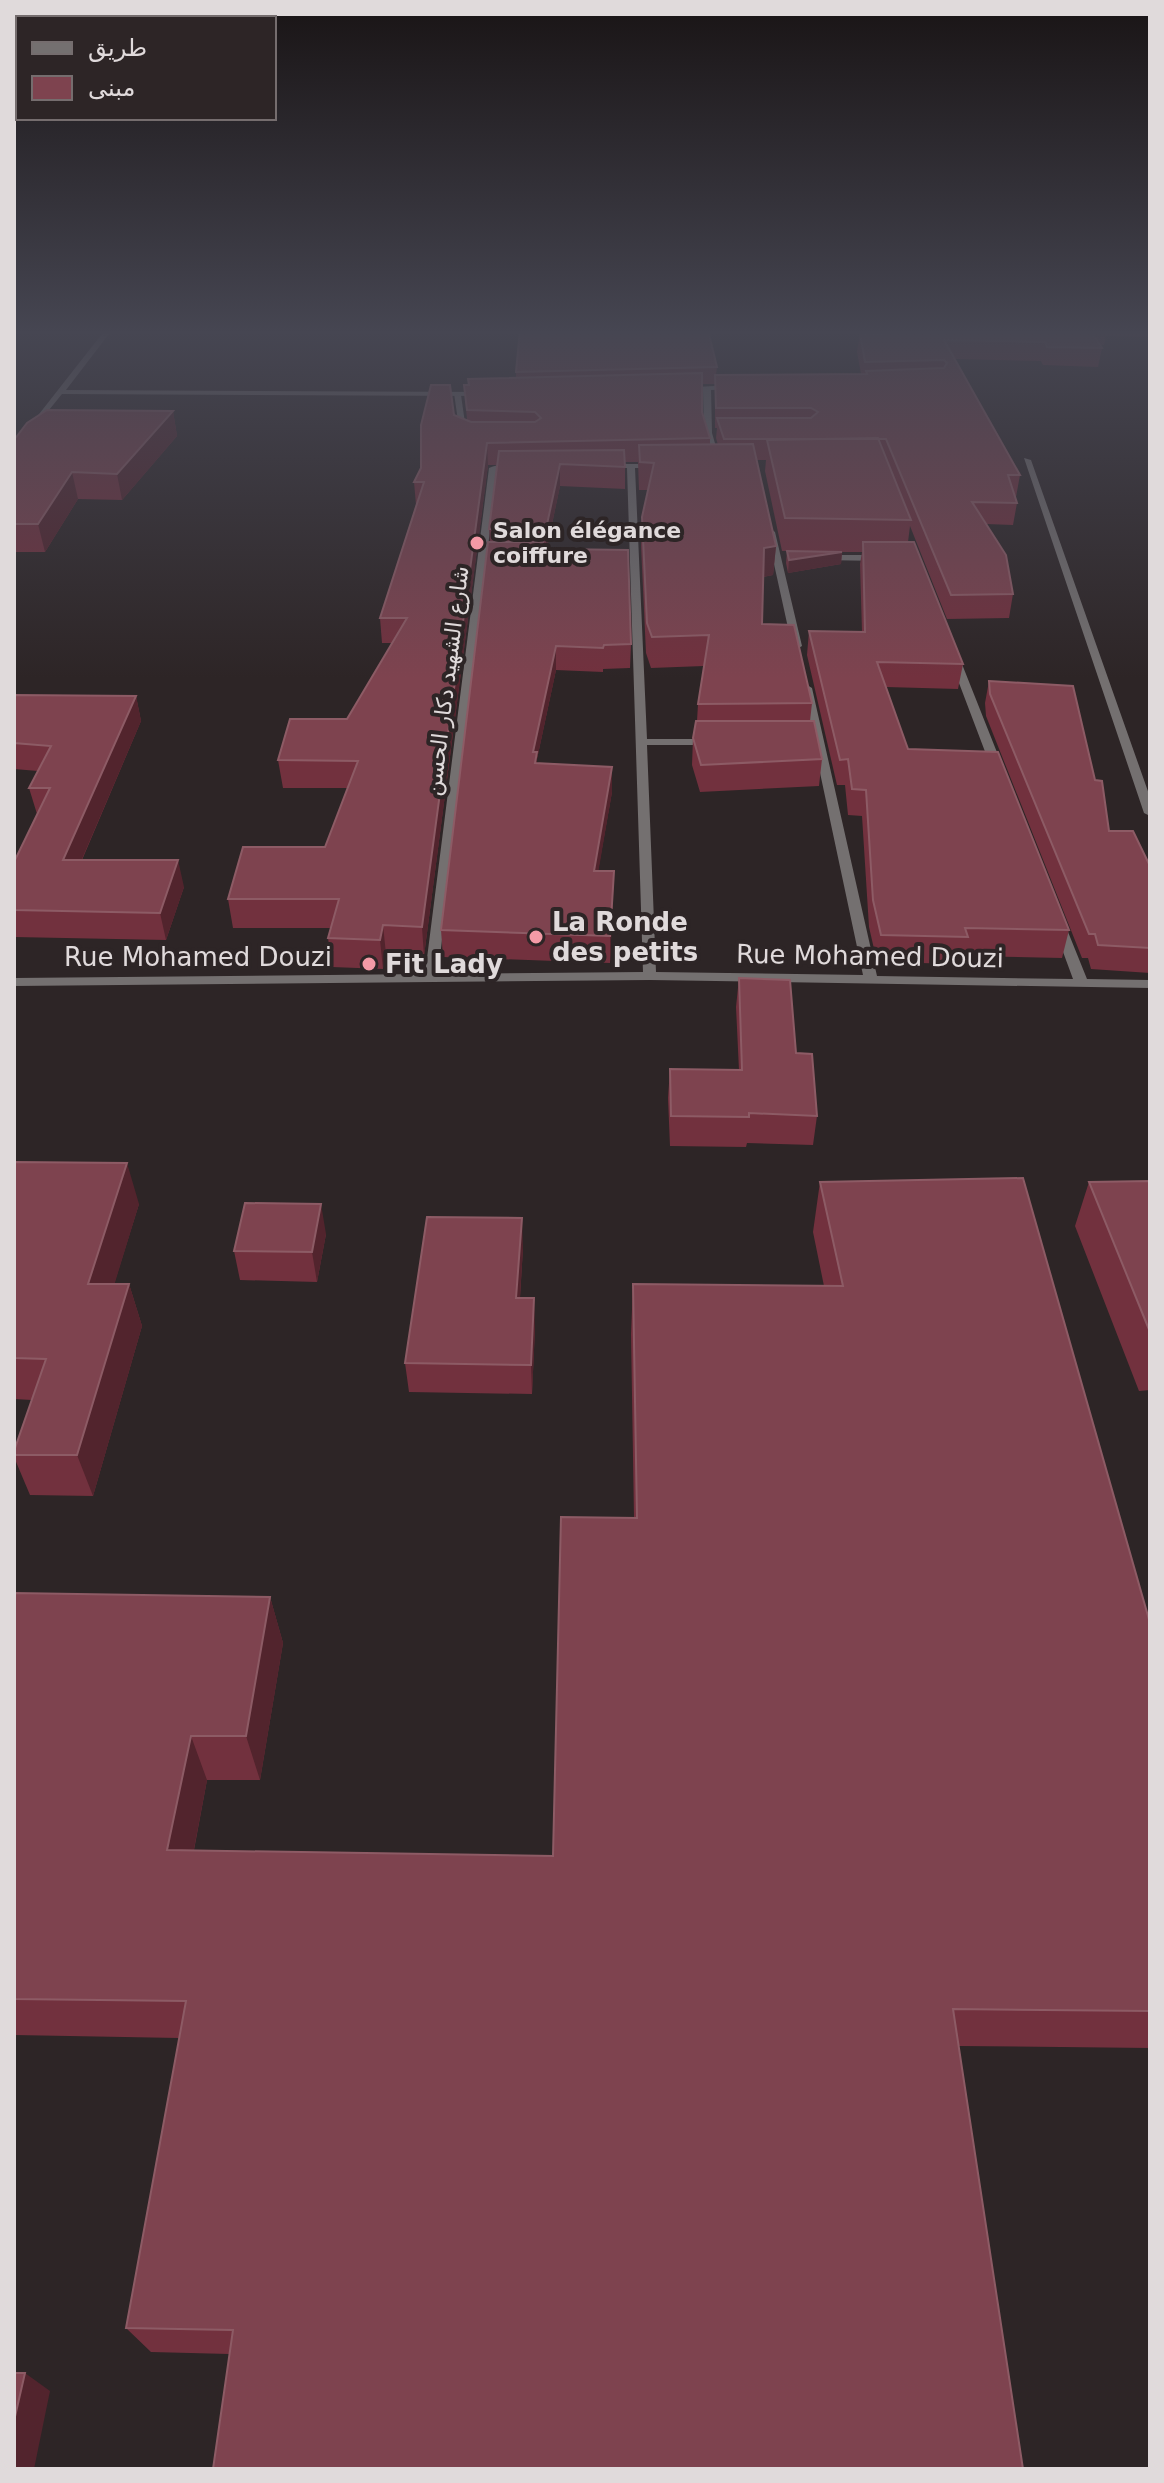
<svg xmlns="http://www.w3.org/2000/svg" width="1164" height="2483" viewBox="0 0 1164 2483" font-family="'DejaVu Sans',Vazirmatn,sans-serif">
<rect width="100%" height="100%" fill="#2d2526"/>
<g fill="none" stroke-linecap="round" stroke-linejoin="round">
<path fill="#747070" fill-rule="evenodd" d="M454 393 461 395 467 437 460 435Z"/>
<path fill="#747070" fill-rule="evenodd" d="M105 330H112L66 390 485 392 489 394 485 396 62 394 14 453V446Z
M733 385 736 389 711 390 712 433 721 464 717 466 713 464 704 433 703 390 677 388Z
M1024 458 1031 460 1150 797V816L1144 813Z
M603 464H660L664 466 660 468H635L647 739H713L718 742 713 745H647L656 972 863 975 802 688 807 685 812 688 877 976 1073 979 1052 922 1058 918 1064 922 1087 979 1150 980V988L650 980 14 986V978L425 974 489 468C496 464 513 464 520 468L497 470 438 974 643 972 627 468H600Z
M771 529 775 532 802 646 797 649 792 646 767 532Z
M822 555H883L887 558 883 561 819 560 818 558Z
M950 652 958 654 1004 770 1002 772 992 770 948 654Z"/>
</g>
<path fill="#72313e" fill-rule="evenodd" d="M878 330H1150V337L1106 336 1104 345H1100L1102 348 1098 367 1043 365 1041 361 955 359 1020 475 1016 497H1015L1017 503 1013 525 986 524 1013 594 1009 618 947 619 910 526 908 542 963 664 958 689 886 687 908 749 1069 930 1062 958 964 956 962 964 877 962 869 927 862 816 848 815 845 785H837L807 655 809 631 862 632 860 564 862 552H842L841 564 788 573 786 563 787 551H782L765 471 766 460H756L776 546 773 575 763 577 762 624 812 703 810 721 822 759 819 786 700 792 692 765 693 738 697 721 698 704 704 666 651 668 646 653 641 546 642 517 648 490H639L638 462H625V489L560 486 547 548 631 644 630 668 603 669V672L556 670 537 759V763L612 767V792L598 871H614L610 963 443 957 441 930 490 542 489 529 497 465H488L424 956 386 954 383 969 332 967 328 938 331 928H233L228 899 325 847 348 788H283L278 760 347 719 392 643H382L380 618 416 505 414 482 467 420 464 385H468V379L516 378V372L717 367 716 375 861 374 857 352 860 333 879 334ZM702 384H715V428H717L716 438 718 445H710V438L702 412Z
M173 411 177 436 122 500 78 499 45 552H14V440Z
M989 681 1095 780 1109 831 1150 866V973L1091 969 1088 958H1082L986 716 985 703Z
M14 695 136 696 141 721 82 860 184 887 166 940 14 937V862L37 814 29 788 38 771 14 769Z
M739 978 796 1053 817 1116 813 1145 747 1143 746 1147 670 1146 668 1098 670 1069 739 1070 736 1007Z
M14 1162 139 1204 114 1284H129L142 1326 93 1496 30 1495 14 1457V1451L32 1400 14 1399Z
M1150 1181V1390L1139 1391 1075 1226 1089 1182Z
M820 1182 1150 1623V2048L959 2046 229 2354 151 2352 126 2328 179 2038 14 2035V1593L270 1597 283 1643 260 1780H207L194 1850 553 1856 634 1518 631 1334 633 1284 824 1286 813 1232Z
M326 1234 317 1282 240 1280 234 1251Z
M523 1248 520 1298 535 1328 532 1394 409 1392 405 1363Z"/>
<path fill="#52242d" d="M173 411 177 436 122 500 117 474Z
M487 443 488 465 424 956 422 927Z
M560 464V486L546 552V529Z
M72 472 78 499 45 552 38 524Z
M776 546 773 575 762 577 764 548Z
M842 552 841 564 788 573 789 560Z
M556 646V670L537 759V777L533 752Z
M136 696 141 721 70 887 63 860Z
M612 767V792L594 897V871Z
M178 860 184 887 166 940 160 913Z
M614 871 613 897 610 963V936Z
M383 925 386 954 383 969 380 940Z
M127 1163 139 1204 102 1325 88 1284Z
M321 1204 326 1234 317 1282 312 1252Z
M522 1218 523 1248 518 1327 516 1298Z
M129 1284 142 1326 93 1496 77 1455Z
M534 1298 535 1328 532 1394 531 1365Z
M270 1597 283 1643 260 1780 246 1736Z
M191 1736 207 1780 186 1891 167 1850Z
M25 2373 50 2391 34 2469H14V2421Z"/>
<path fill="#7e434f" stroke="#8d5b65" stroke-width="2" d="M520 330H708L717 367 516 372Z
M883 330H1090L1102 348 1047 347 1045 342 944 340 1020 475H1008L1017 503 972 502 1006 555 1013 594 951 595 886 439H724L717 418H811L818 412 811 408H716L715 375 867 374 866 371 944 368 947 363 944 360 865 362 860 333 884 334Z
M702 373V412L710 438 487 443 422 927 383 925 380 940 328 938 339 899H228L243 847H325L358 761 278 760 290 719H347L407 618H380L424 482H414L421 468V425L431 385H450L454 415 471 422H535L541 418 535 412 467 410 464 385H469L468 379Z
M47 410 173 411 117 474 72 472 38 524H14V440L27 423Z
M878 438 911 520 785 518 767 440Z
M753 444 776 546 764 548 762 624 794 625 812 703 698 704 709 635 652 637 647 623 642 517 654 463 640 462 639 445Z
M624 450 625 467 560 464 546 529H489L499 451Z
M488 542H543L542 548 553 549 628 550 631 644 604 645 603 648 556 646 533 752H537L535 763 612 767 594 871H614L610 936 441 930Z
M863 542H914L963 664 877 662 908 749 998 752 1069 930 965 928 968 937 881 935 873 900 866 790 852 789 848 759 840 760 809 631 865 632Z
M787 551 842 552 789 560Z
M989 681 1073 686 1095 780 1102 781 1109 831H1133L1150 866V948L1098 945 1095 934H1089L990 694Z
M14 695 136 696 63 860H178L160 913 14 910V862L50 788H29L51 746 14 743Z
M696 721H814L822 759 701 765 693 738Z
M739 978 790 980 796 1053 812 1054 817 1116 749 1113V1117L671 1116 670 1069 742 1070Z
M14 1162 127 1163 88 1284H129L77 1455H14V1451L46 1359 14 1358Z
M1023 1178 1150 1623V2011L953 2009 1023 2469H213L233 2330 126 2328 186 2001 14 1999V1593L270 1597 246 1736H191L167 1850 553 1856 561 1517 637 1518 633 1284 843 1286 820 1182Z
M1150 1181V1332L1089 1182Z
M245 1203 321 1204 312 1252 234 1251Z
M427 1217 522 1218 516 1298H534L531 1365 405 1363Z
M14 2373H25L14 2421Z"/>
<linearGradient id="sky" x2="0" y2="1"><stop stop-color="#191415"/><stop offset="0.49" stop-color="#464652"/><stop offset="1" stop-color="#464652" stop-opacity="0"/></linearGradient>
<rect width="1164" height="678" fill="url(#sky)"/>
<g fill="#f49aa6" stroke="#2d2526" stroke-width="3">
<circle cx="477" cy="543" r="8"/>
<circle cx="536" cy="937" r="8"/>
<circle cx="369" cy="964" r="8"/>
</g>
<g text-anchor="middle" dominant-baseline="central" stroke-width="8" stroke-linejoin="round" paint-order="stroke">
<g font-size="22" font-weight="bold" fill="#e0dadb" stroke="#2d2526" text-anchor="start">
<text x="493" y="530">Salon élégance<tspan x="493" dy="25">coiffure</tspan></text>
</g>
<g font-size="22" fill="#e0dadb" stroke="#2d2526">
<text transform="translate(447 681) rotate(-83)">شارع الشهيد دكار الحسن</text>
</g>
<g font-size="26" font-weight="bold" fill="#e0dadb" stroke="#2d2526" text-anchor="start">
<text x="552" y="922">La Ronde<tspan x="552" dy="30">des petits</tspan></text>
<text x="385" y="964">Fit Lady</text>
</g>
<g font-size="26" fill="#e0dadb" stroke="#2d2526">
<text transform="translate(870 956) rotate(1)">Rue Mohamed Douzi</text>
<text x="198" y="957">Rue Mohamed Douzi</text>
</g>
</g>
<rect width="1164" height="2483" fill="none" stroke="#e0dadb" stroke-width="32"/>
<rect x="16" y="16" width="260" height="104" fill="#2d2526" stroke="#756d6e" stroke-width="2"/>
<rect x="32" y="42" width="40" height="12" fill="#747070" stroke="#756d6e" stroke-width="2"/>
<text x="88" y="56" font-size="24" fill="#e0dadb">طريق</text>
<rect x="32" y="76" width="40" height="24" fill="#7e434f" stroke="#756d6e" stroke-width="2"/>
<text x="88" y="96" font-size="24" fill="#e0dadb">مبنى</text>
</svg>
